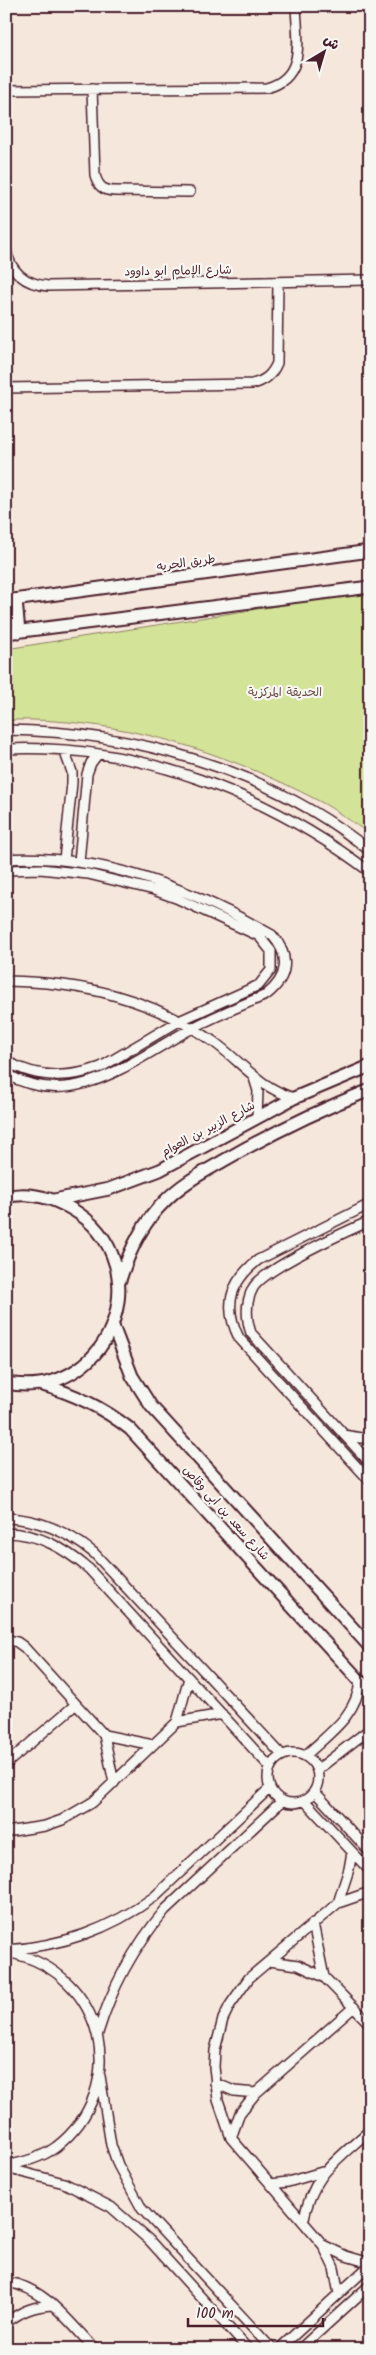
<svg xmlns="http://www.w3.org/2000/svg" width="376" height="2355" viewBox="0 0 376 2355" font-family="Kalam,'Playpen Sans Arabic',sans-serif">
<rect width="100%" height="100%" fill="#f6e7dc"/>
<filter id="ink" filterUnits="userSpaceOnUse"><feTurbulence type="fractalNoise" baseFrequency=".02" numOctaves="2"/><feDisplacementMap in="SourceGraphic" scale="10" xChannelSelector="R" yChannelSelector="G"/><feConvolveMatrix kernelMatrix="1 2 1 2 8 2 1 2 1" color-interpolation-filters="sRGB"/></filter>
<g filter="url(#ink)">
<path fill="#d3e397" stroke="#8e8161" d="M370 591V834C353 823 336 810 319 801 222 750 117 717 6 720V649Z"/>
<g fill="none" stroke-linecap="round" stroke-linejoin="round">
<defs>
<path id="street" d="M92 89 95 175C98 186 103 191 115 191L190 192
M6 90 266 88C307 78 297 38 296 6
M6 249C10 272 25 284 48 286L370 280
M6 388 252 384C265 381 272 375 277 363L278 282
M6 730C133 731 271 770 370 851
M6 749C137 743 267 794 370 872
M64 750 72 772V783L64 860
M6 859C100 853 192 889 272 935 291 956 288 978 266 995 241 1006 214 1016 189 1030 131 1061 74 1112 6 1074
M79 862 87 774 91 763 98 754
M6 870 40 869 88 874 154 890 176 898 259 936 271 951V970L259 985 179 1021 101 1067C68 1079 37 1079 6 1061
M6 981C82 982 151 998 214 1042 244 1064 257 1086 294 1098
M254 1078 258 1091 257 1118
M370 1204 258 1260C230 1282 223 1306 239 1338L370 1481
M370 1221C345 1232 265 1268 253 1288 245 1303 246 1318 251 1333L370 1463
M344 1435 361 1438 370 1436
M6 1518C40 1519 68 1532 94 1553L282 1755
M6 1533C39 1533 65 1549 89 1569L270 1767
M6 1639 17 1642 24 1647 104 1735 153 1745
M177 1722 222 1714
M104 1735 114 1783
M268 1778a25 25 0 1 1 50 0a25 25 0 1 1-50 0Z
M305 1756C328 1734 357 1716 360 1681
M6 1764 75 1705
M317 1770 370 1729
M315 1792 370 1852
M305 1801 370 1871
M6 1832 45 1826 62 1820 93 1802 177 1722 189 1678
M338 1903 349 1869 352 1852
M313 1923 324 1977
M6 1950C62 1946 109 1930 154 1897L270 1788
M269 1961 298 1965 324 1977 370 2024
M98 2033C112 1986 134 1947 165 1910L282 1801
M100 2076 111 2145 118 2165 142 2209 272 2349
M215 2083 234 2091 256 2093
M231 2138 240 2113 256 2093 354 2007
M6 2166C24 2162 41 2158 56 2147 132 2088 105 1973 11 1953
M6 2168 64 2183 111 2207 149 2240 248 2349
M270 2184 288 2182 322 2172
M303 2222C313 2173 335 2162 370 2130
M323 2245 346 2256 370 2263
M6 2282C45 2287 69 2322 95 2349
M339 2294 334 2268 323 2245 231 2138 218 2100 214 2067 215 2050 223 2019 230 2005 249 1978 338 1903 370 1892
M6 2323C21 2311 34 2306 53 2305
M279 2349 370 2265
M300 2349 370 2285"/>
<path id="secondary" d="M16 600 19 632
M6 601 370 551
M6 633 370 587
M6 1197C24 1192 46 1196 62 1204 164 1251 118 1403 6 1383
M54 1200 109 1189 160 1170 294 1098 370 1066
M120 1280C129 1252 142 1223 164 1202 181 1184 202 1173 223 1161 270 1134 319 1110 370 1090
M113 1326 132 1376 151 1406 370 1647
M39 1384C73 1393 102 1407 130 1429L370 1692"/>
</defs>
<use href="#street" stroke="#4a1f2b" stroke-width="12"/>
<use href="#secondary" stroke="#4a1f2b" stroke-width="15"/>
<use href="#street" stroke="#f6f6f2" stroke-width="9"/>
<use href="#secondary" stroke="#f6f6f2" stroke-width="11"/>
</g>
</g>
<g text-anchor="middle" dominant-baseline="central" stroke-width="4.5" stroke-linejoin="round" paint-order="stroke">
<g font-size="12" fill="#4a1f2b" stroke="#f6f6f2">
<text transform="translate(178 271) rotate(-1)">شارع الإمام ابو داوود</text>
<text transform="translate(186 563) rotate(-8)">طريق الحريه</text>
<text transform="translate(208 1129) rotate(-28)">شارع الزبير بن العوام</text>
<text transform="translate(226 1513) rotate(48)">شارع سعد بن ابى وقاص</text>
</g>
<g font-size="12" fill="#6c5046" stroke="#f6f6f2">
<text x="285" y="692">الحديقة المركزية</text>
</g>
</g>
<rect width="376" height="2355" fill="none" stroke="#f6f6f2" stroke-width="25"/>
<rect x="12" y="12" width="351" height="2330" fill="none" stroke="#4a1f2b" stroke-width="2" filter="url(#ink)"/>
<g transform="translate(324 52) rotate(38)" stroke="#f6f6f2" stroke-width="4" paint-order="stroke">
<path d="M0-4L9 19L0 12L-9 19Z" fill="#4a1f2b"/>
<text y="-8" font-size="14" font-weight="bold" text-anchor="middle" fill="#4a1f2b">ش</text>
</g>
<path d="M188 2318v8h135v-8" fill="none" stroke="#4a1f2b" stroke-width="2.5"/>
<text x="196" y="2318" font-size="15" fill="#4a1f2b" stroke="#f6f6f2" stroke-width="4" paint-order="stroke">100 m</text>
</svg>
